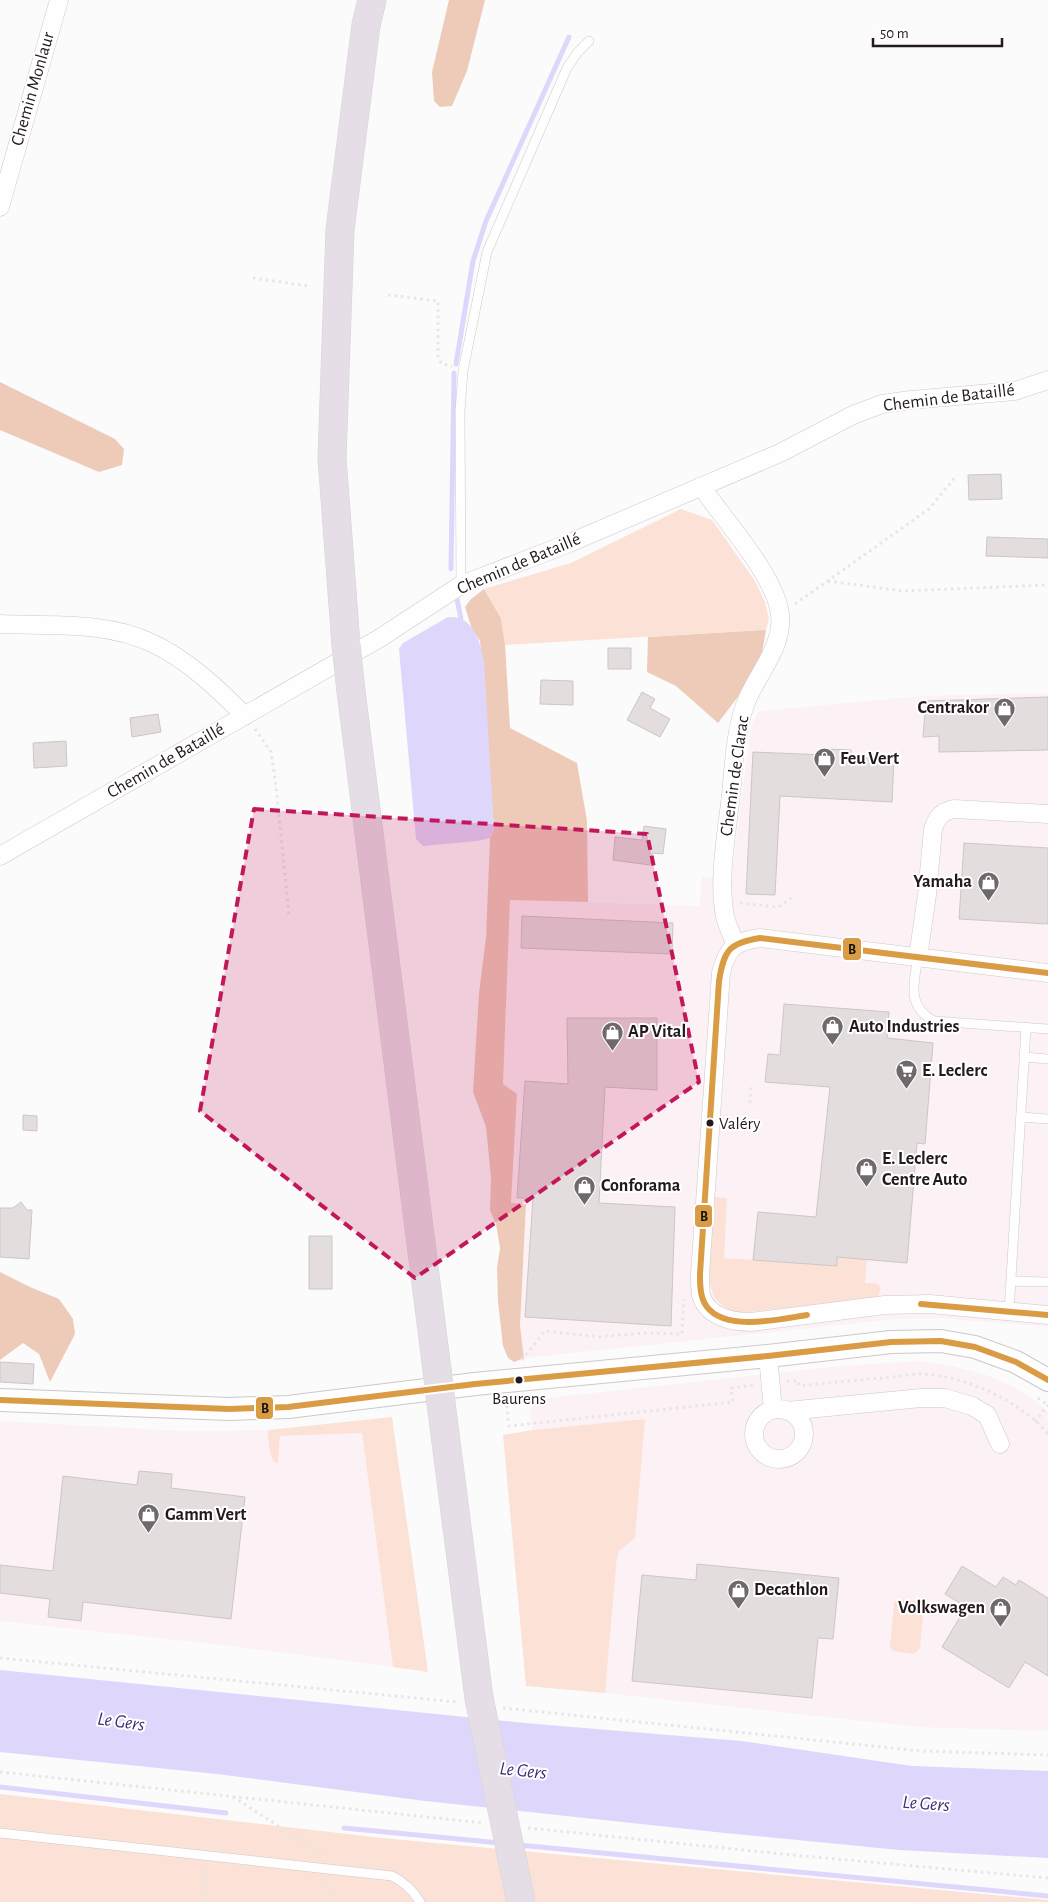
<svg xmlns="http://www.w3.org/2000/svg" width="1048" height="1902" viewBox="0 0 1048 1902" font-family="'Alegreya Sans',sans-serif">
<rect width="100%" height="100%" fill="#fbfbfb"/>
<path fill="#fcf1f5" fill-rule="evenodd" d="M1048 693V1327L941 1318 897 1319 524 1358 520 1326 526 1204 511 1203 517 1094 503 1084 510 900 700 906 702 877 731 878 751 726 759 711 922 696ZM715 1198H727L723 1258 837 1266 838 1257 867 1260 865 1283 732 1311 723 1308 716 1300 711 1290Z
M920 1361 953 1366 986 1375 1012 1386 1036 1401 1048 1412V1731L918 1727 605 1693 617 1557 620 1550 628 1541 644 1419 532 1430 529 1400 839 1366Z
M0 1421 184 1431 268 1430 272 1458 274 1462 278 1463 280 1436 362 1433 393 1667 231 1646 0 1621Z"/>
<path fill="#fce2d6" d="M681 509 712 520 755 581 765 602 769 619 766 630 505 645 501 617 484 589 571 563Z
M715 1197 727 1198 724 1258 836 1266 837 1257 867 1259 865 1283C872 1283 877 1282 881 1287L878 1298 740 1313C704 1306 709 1276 711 1248 712 1231 714 1214 715 1197Z
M392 1417 428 1672 393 1667 362 1433 280 1436 278 1463 274 1462C269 1453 268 1441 268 1430Z
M645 1419 635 1538 620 1550 617 1557 605 1693 526 1686 503 1435 532 1430Z
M898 1599 920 1601 924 1605 920 1648 914 1654 893 1651 890 1647 894 1603Z
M0 1794 382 1838 1048 1900V1902H0Z"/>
<path fill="#eecbb8" d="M449 0H485L467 71 452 106 440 107 434 101 432 72Z
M0 382 115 439 124 449 122 465 99 472 0 430Z
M484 589 501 618 505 645 510 728 577 763 587 821 588 902 510 900 503 1084 517 1094 511 1203 526 1204 520 1326 524 1358 514 1362 508 1358 503 1346 498 1302 497 1268 500 1248 496 1224 490 1210 491 1178 486 1127 473 1092 479 993 486 938 490 838 494 830 480 641 472 629 465 607 471 599Z
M766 630 762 653 737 698 718 723 676 686 647 672 648 637Z
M0 1272 30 1287 59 1299 73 1319 75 1334 50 1382 39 1354 23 1343 0 1360Z"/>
<path fill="#dfd7fb" d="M448 617C452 617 458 617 461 619 477 626 481 647 484 662L494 831 490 838 477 841 423 846 416 839 399 649 403 643Z
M0 1670 536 1724 741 1741 912 1766 1048 1771V1858L899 1850 725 1833 425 1801 217 1774 0 1752Z"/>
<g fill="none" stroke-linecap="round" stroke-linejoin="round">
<path stroke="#dfd7fb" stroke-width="5" d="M456 364 473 261 486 221 569 37
M451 569 454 373
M457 599 461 619
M0 1787 226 1813
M344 1828 500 1843
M519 1845 1048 1896"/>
</g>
<path fill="#e3dddd" stroke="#ccc6c6" d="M1001 474 1002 499 969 500 968 475Z
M987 537 1048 539V558L986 556Z
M608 648H631V669H608Z
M541 680 573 681V705L540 704Z
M642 692 655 699 650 708 670 719 660 737 627 720Z
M1048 697V750L939 752V736L923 737 926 701Z
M158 714 161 732 132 737 130 718Z
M66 741 67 766 34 768 33 743Z
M825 749 851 750V757L894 759 892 802 780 796 775 895 746 894 753 752 825 755Z
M644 826 666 829 663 854 652 853 650 865 613 860 615 837 642 840Z
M964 843 1048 848V924L959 919Z
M522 916 673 923 672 954 521 948Z
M784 1004 889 1012 887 1038 933 1043 925 1144 917 1143 907 1263 837 1257V1266L753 1260 758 1212 816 1217 830 1087 765 1082 768 1054 780 1055Z
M567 1018H657V1090L605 1087 599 1203 675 1207 671 1326 525 1317 533 1198H517L525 1081 568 1084Z
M23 1115 37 1116V1131L23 1130Z
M21 1202 27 1210H32L29 1259 0 1257V1208H13Z
M309 1236H332V1289H309Z
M0 1362 34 1364 33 1384 0 1382Z
M139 1471 172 1474 171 1488 245 1497 231 1619 83 1602 81 1621 48 1617 50 1599 0 1593V1565L53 1571 63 1476 137 1485Z
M697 1564 839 1578 833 1639 818 1638 812 1698 632 1681 642 1575 696 1580Z
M962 1566 996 1587 1003 1577 1016 1585 1019 1580 1048 1598V1676L1025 1662 1009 1688 942 1647 966 1607 945 1594Z"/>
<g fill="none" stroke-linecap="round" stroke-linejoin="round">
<defs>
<path id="service" d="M461 585 460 411 463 371 487 252 567 68 578 52 589 41
M918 957C914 983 906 1006 934 1021L1048 1029
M1024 1057 1048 1059
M1021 1117 1048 1119
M1011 1281 1048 1282
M1009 1312 1026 1028
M0 1833 392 1876C404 1882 413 1890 420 1902"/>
<path id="minor" d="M0 207 59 0
M701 486C724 520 775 575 780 614 784 648 755 676 745 705 734 736 734 770 730 803 726 838 718 881 725 916 727 926 732 935 736 945
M0 624C49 626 106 621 152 643 188 660 217 688 245 716
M0 856 380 638 461 585 567 544 780 453 853 415 882 404 911 400 1015 391 1048 380
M918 957 927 895 933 829C937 817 941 812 954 809L1048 814
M1048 973 760 938C734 941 727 949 721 973L700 1274C700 1281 700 1289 701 1295 707 1317 732 1322 751 1322L885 1305 930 1304 1048 1315
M768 1356 773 1410
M754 1434a25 25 0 1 1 50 0a25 25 0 1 1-50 0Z
M787 1411 921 1398H945L972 1406 987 1415 1000 1444"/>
<path id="tertiary" d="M0 1400 229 1409 288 1407 475 1384 768 1356 891 1342 941 1341 975 1347 1016 1362 1048 1380"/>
<path id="trunk" d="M346 645 332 458 340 230 366 25 372 0
M351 691 437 1370
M441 1403 479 1698"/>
</defs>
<use href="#service" stroke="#cdc8ca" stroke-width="10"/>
<use href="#minor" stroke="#cdc8ca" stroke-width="19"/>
<use href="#tertiary" stroke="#cdc8ca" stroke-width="24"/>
<use href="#trunk" stroke="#d6d4d5" stroke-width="29"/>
<path stroke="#e7e6e7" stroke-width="3" stroke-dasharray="2.5 4" stroke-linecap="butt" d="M253 278 308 286
M388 295 438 301V356L441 363 452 367
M828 581 903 591 1048 585
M795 604 929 509 957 475
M255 729 271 752 276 786 289 915
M740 903 778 907 793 897
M750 1103 751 1084
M522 1360 545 1331 599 1337 643 1333 682 1334 684 1299
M787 1381H798L799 1386C828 1383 856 1380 884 1378 896 1377 910 1374 922 1374 966 1376 1020 1401 1048 1434
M1038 1398 1048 1405
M506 1399 509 1426 733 1402 731 1388 754 1385
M1035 1422 1048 1405
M0 1658 458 1702
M503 1708 921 1751 1048 1755
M0 1772 484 1823
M233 1797 322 1854 323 1857
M528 1828 803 1856 1048 1878
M327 1880 331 1902
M203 1902 206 1868"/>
<use href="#service" stroke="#fefefe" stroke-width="9"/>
<use href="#minor" stroke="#fefefe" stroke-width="18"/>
<use href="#tertiary" stroke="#fefefe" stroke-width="22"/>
<use href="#trunk" stroke="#e5dee6" stroke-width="28"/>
<defs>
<path id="trunk-bridge" d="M346 645 351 691
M437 1370 441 1403
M479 1698 521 1902"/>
</defs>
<use href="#trunk-bridge" stroke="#d6d4d5" stroke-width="29" stroke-linecap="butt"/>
<use href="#trunk-bridge" stroke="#e5dee6" stroke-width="28"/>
<defs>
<path id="bus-1" d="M921 1304 1048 1315
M807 1315C781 1319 726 1332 707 1307 700 1298 700 1285 700 1274L719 981C724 950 729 943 760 938L1048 973
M0 1400 229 1409 288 1407 475 1384 768 1356 891 1342 941 1341 975 1347 1016 1362 1048 1380"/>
</defs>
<use href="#bus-1" stroke="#fff" stroke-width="10"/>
<use href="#bus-1" stroke="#da9b45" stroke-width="6"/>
</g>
<path fill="#c2185b" fill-opacity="0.2" stroke="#c2185b" stroke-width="4" stroke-dasharray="10 6" stroke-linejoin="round" d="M254 809 647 834 699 1082 415 1278 200 1111Z"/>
<defs>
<symbol id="shop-pin" viewBox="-11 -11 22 30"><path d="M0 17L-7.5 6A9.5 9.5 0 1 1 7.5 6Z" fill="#6f696b" stroke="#fff"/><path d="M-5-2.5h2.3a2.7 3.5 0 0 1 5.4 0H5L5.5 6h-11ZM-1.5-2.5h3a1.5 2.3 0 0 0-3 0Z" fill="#fff"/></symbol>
<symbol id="supermarket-pin" viewBox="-11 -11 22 30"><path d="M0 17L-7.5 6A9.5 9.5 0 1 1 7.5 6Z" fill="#6f696b" stroke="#fff"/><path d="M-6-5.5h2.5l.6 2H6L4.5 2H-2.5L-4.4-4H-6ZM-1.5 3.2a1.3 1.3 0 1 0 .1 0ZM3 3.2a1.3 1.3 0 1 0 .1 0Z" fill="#fff"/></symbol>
</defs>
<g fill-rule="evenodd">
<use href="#shop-pin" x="992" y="696" width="25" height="34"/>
<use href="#shop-pin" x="812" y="746" width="25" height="34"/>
<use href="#shop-pin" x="976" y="870" width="25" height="34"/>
<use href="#shop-pin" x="820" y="1014" width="25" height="34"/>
<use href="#shop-pin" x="600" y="1020" width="25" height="34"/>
<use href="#supermarket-pin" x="894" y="1058" width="25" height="34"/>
<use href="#shop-pin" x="854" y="1156" width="25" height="34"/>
<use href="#shop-pin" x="572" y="1174" width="25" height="34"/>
<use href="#shop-pin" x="136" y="1502" width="25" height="34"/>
<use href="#shop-pin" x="726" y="1578" width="25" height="34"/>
<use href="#shop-pin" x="988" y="1596" width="25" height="34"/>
</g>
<g fill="#241a1e" stroke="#fff" stroke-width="2">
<circle cx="710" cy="1123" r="4.5"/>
<circle cx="519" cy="1380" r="4.5"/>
</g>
<g text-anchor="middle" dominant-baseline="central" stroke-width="4" stroke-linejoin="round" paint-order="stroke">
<g font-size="17" fill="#241a1e" stroke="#fff" text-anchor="start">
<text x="719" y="1123">Valéry</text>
<text x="519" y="1398" text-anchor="middle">Baurens</text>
</g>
<g font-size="18" fill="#241a1e" stroke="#fff">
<text transform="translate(33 89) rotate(-74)">Chemin Monlaur</text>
<text transform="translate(949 398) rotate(-7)">Chemin de Bataillé</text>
<text transform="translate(519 564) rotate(-23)">Chemin de Bataillé</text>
<text transform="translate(166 761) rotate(-30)">Chemin de Bataillé</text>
<text transform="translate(735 776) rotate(-82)">Chemin de Clarac</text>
</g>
<g font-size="18" font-weight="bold" fill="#241a1e" stroke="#fff" text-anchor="start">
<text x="989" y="708" text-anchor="end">Centrakor</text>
<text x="840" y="759">Feu Vert</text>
<text x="972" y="882" text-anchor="end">Yamaha</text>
<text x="849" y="1027">Auto Industries</text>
<text x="628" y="1032">AP Vital</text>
<text x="922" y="1071">E. Leclerc</text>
<text x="882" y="1159">E. Leclerc<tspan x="882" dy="21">Centre Auto</tspan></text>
<text x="601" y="1186">Conforama</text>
<text x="165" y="1515">Gamm Vert</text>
<text x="754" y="1590">Decathlon</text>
<text x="985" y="1608" text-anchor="end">Volkswagen</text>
</g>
<g font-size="19" font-style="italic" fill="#452c75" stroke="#fff">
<text transform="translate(121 1722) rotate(8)">Le Gers</text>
<text transform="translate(523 1771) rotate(6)">Le Gers</text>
<text transform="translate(926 1804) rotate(4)">Le Gers</text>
</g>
</g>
<g stroke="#fff" stroke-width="2">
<rect x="842" y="937" width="20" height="24" rx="5" fill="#da9b45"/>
<rect x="694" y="1204" width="19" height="24" rx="5" fill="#da9b45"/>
<rect x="255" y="1396" width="19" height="24" rx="5" fill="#da9b45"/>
</g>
<g font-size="14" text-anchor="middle" font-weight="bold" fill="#111">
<text x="852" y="954">B</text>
<text x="704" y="1221">B</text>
<text x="265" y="1413">B</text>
</g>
<path d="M873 38v8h129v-8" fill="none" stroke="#241a1e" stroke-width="2.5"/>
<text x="880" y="38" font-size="15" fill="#241a1e" stroke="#ffffff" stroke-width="4" paint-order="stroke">50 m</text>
</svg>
